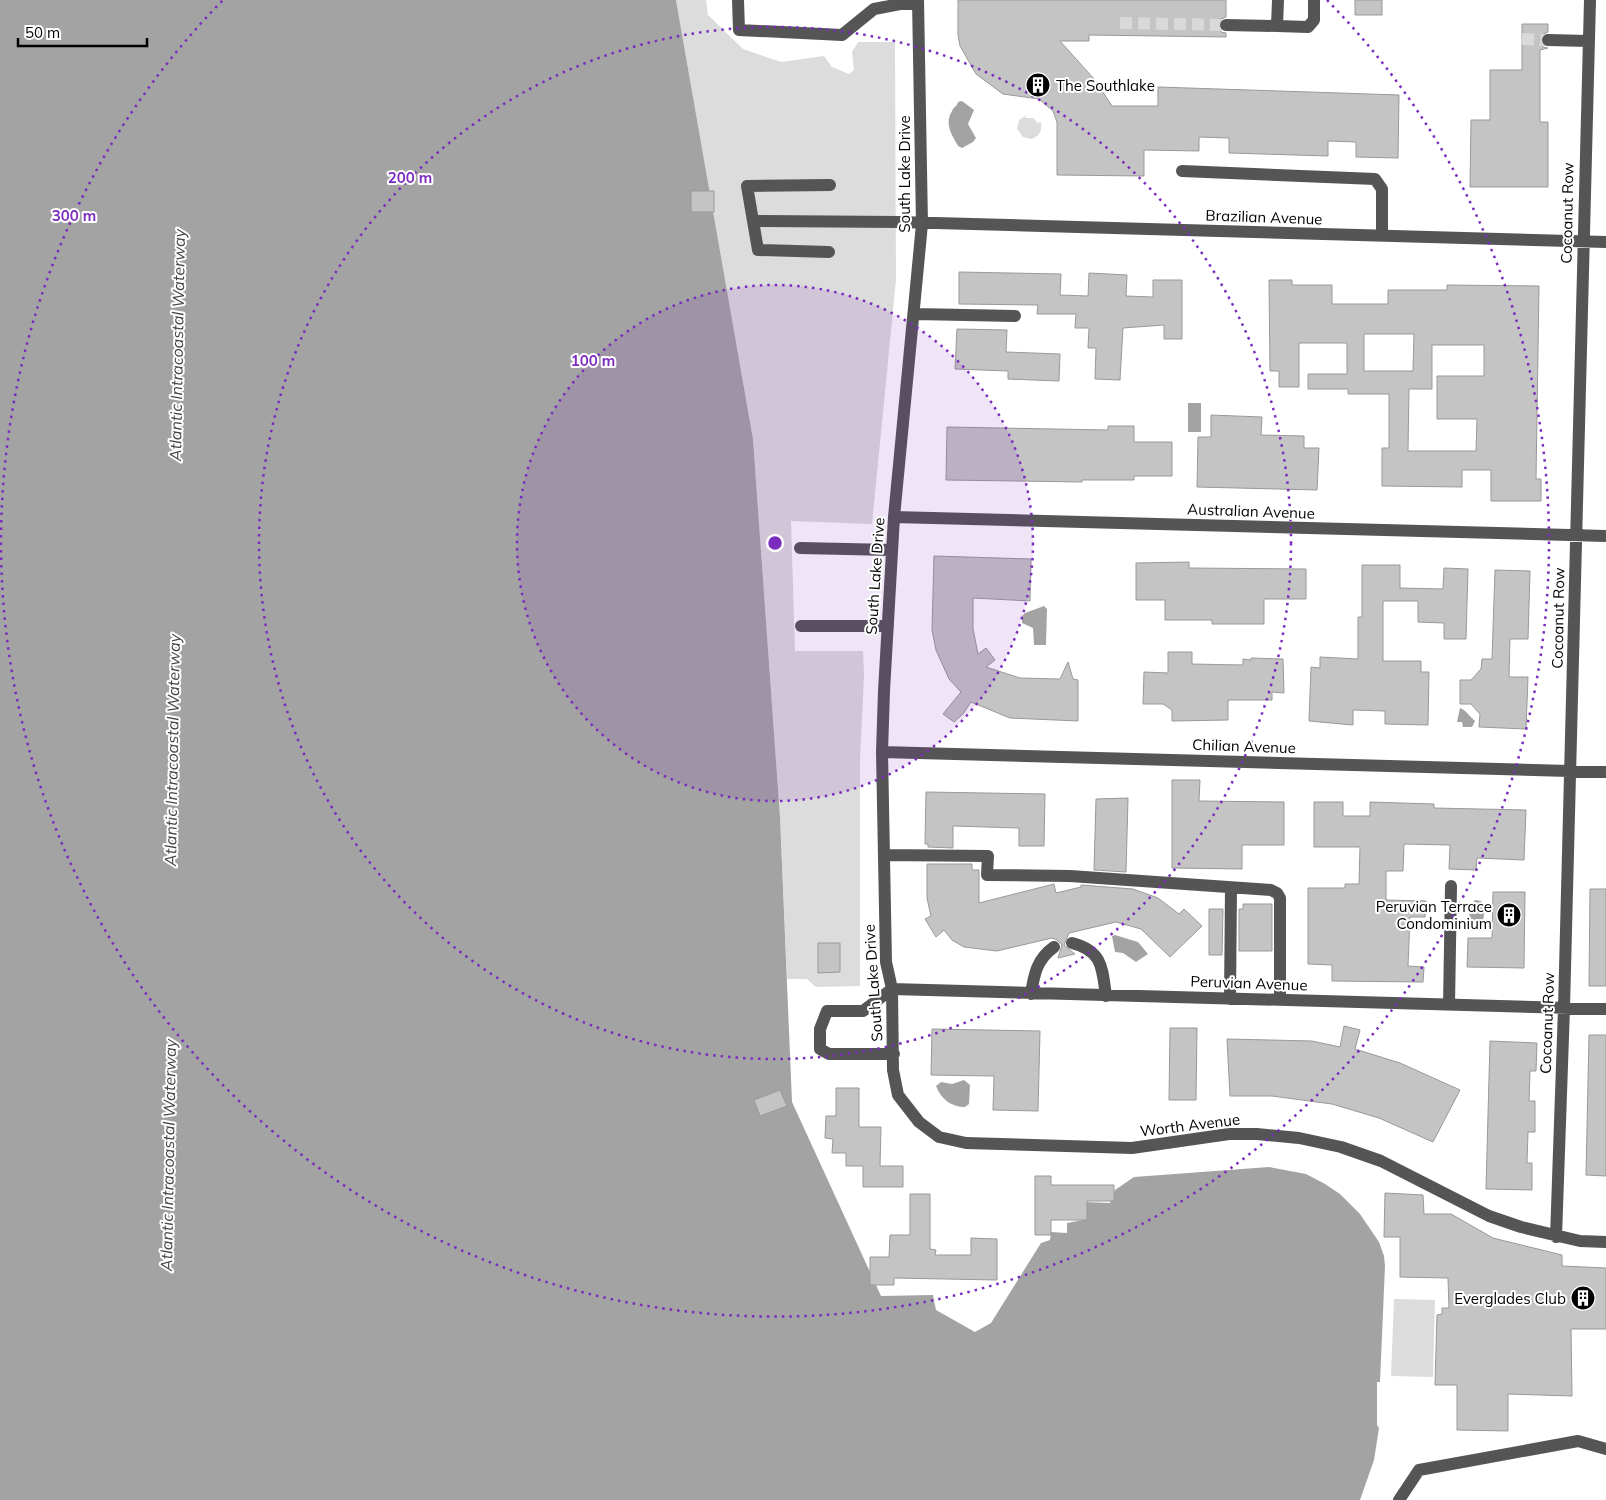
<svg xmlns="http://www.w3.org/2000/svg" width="1606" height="1500" viewBox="0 0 1606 1500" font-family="Mulish,sans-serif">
<rect width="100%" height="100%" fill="#fff"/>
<path fill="#dcdcdc" d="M676 0H706L708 15 743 49 781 62 824 56 832 67 849 74 854 70 852 52 858 42H895L896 280 872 524 791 521 795 651H863L864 676 860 759V986L816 987 807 979H787L780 817 753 439Z
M1027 115 1025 118H1033L1038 123 1041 122C1042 131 1040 136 1031 139L1023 137 1017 129 1019 120Z
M1394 1299 1435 1300 1433 1377 1391 1376Z"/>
<path fill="#a3a3a3" d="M0 0H676L753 439 780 817 792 1102 881 1296 933 1295 936 1310 975 1332 991 1323 1041 1243 1050 1240 1051 1232 1067 1233V1223L1083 1220 1085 1202 1110 1203 1115 1190 1134 1177 1269 1167 1306 1174 1325 1184 1340 1194 1360 1214 1379 1242 1384 1256 1385 1266 1380 1382H1377V1425L1379 1428 1374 1460 1360 1500H0Z
M962 101 974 110 968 124 976 138 973 142 962 148 958 146C952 135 944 124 952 111 954 106 957 107 958 102Z
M1188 403H1201V432H1188Z
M1044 606 1047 609 1046 645H1034L1033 628 1022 623V616L1025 613Z
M1460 708C1465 709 1470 717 1475 721L1472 727H1463L1462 722H1457Z
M1475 900 1481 901 1485 906 1483 922 1476 927 1470 925 1469 908Z
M1115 935 1138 942 1148 954 1136 962 1123 953 1115 952 1112 936Z
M964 1080 970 1085 969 1104 965 1107C951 1107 941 1099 936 1086L941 1082 952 1084Z"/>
<path fill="#c4c4c4" stroke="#999" fill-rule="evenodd" d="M958 0H1226V17L1219 20 1218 25 1221 32 1226 33V37L1089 35V41H1060L1095 80 1112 106H1158V87L1399 95 1398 158 1356 157V142L1328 141V156L1229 153V138L1199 137V151L1144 150V176L1057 175V122L1053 111 1039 99 1003 94 976 74 960 46 958 35Z
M1355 0H1382V15H1355Z
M1522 24H1548V32L1541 35 1540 40 1543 47 1548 48 1540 50V122H1548V187H1470L1471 120H1490V70H1522Z
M691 191H714V212H691Z
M959 272 1061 274 1060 295 1088 296 1089 273 1127 275 1126 296 1153 297V280H1182V339H1164V325L1123 328 1120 380 1095 379 1096 348H1088L1089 328H1075L1076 314H1037L1038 305 959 304Z
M1269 280H1292V285H1332V304H1388V290H1447V285L1539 286 1536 479H1541V501H1491V470H1462V487L1382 486V448H1389V394H1348V389H1308V374H1347V343H1299V387H1279V371H1270ZM1364 334H1414L1413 371H1364ZM1432 345H1484V376H1437V419H1477L1476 451H1408L1409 389H1432Z
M957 329 1007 330 1006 352 1060 354 1059 381 1008 379V371L955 369Z
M1211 415 1262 417 1261 435 1304 436V448H1319L1317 490 1197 487 1198 437H1211Z
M1108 426H1134V442H1172V476H1134V480H1082V482L946 480 947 427 1108 430Z
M934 556 1031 559 1030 601 973 598V629L978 654 986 648 995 660 986 667 1020 678 1060 679 1068 662 1073 679 1078 680V721L1010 718 971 702 963 714 954 722 943 714 961 692 949 679 936 650 932 630Z
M1189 562V568L1306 569V599H1264V624H1212V620H1165V600H1136V563Z
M1362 565H1400V588L1443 589 1444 568 1468 569 1466 639H1444V623L1418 622V601H1383V661H1421V672H1429L1428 725 1385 724V711L1353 710V725L1309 721 1311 667 1320 668V657L1358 659V617H1362Z
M1495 570 1530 571 1528 639H1510L1509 677H1528L1526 729 1479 727 1480 714 1471 704H1460V680H1471L1481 669 1482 659H1492Z
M1168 652H1192V664L1243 665V659L1251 660V658L1283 659 1284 693 1272 692V700H1228V720L1172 721V710L1163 704H1143L1144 672 1168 673Z
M1172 780H1200L1199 801 1284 802V845H1242V869L1172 868Z
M926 792 1045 794 1044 846H1019V828L953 826V848L928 847V844H925Z
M1128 798 1126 872 1094 870 1096 799Z
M1314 802H1343V816H1370V802L1434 804V808L1526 810 1524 860 1477 858 1476 870 1449 869 1450 845 1404 844 1403 871H1386V900L1426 901 1425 917H1410L1408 966 1424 967 1423 982 1332 981V965L1308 964V888H1345V884H1359L1360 847H1314Z
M927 864H972V870H979V903L1054 884 1056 893 1081 887V885L1133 889 1158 898 1179 914 1184 909 1202 926 1170 957 1141 929 1116 922 1069 933 1064 945 1075 954 1058 958 1062 945 1057 940 1052 938 997 951 964 947 952 940 944 930 936 937 925 919 931 916 927 898Z
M1590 889H1606V986H1589Z
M1493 892H1525L1524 968 1467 967 1468 938H1492Z
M1243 904H1272V951H1239V909H1243Z
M1209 909H1223L1222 955H1209Z
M818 943H840V972L818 973Z
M1344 1026 1360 1030 1355 1049 1400 1063 1460 1090 1433 1142 1379 1118 1332 1104 1272 1096H1230L1227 1039 1312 1041 1340 1047Z
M1170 1028H1197L1196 1100H1169Z
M932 1029 1040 1031 1038 1111 993 1110 994 1076 931 1075Z
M1589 1035H1606V1176L1586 1175Z
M1490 1041 1537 1043 1536 1071H1530L1529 1101H1535V1132H1528L1527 1163H1532V1190L1486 1189Z
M836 1088H859V1127H881L880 1166H903V1187H863V1166H846V1153H832L833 1139 825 1138 826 1116H836Z
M780 1090 787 1106 760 1116 754 1100Z
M1035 1176H1051V1185H1114V1201H1087V1220H1051V1235H1035Z
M1385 1193 1423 1195 1424 1214H1451L1493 1238 1562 1255V1266L1606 1268V1329H1571L1572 1396 1508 1394V1431L1457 1430V1385H1435L1437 1315 1442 1314V1308H1449L1448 1278 1400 1277V1237H1384Z
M910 1194H930V1249L936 1250 935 1255H971V1238L997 1239V1280L894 1278V1285H870V1257H889L890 1235H910Z"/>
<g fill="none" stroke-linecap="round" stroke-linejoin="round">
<path stroke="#d9d9d9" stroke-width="12" stroke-dasharray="12 6" stroke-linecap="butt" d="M1120 23 1226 25
M1522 39 1548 40"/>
<path stroke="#555" stroke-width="12" d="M738 0 739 30 842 35 874 9 900 4H918
M918 0 922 224 894 517 884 691 882 752 886 962 892 989 893 1070 898 1095 919 1122 939 1137 966 1143 1132 1148 1229 1134H1257L1299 1138 1341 1147 1381 1161 1489 1216 1521 1227 1580 1241 1606 1242
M1226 25 1277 26 1278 0
M1277 26 1308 27 1314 20V0
M1548 40 1588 41
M1182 171 1375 179 1382 189V236
M753 221 899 222 1606 242
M829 252 758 250 747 186 830 185
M915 314 1015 316
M894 517 1606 536
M800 548 892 550
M801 626H888
M882 752 1606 772
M884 855 988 856 987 875 1070 876 1271 890 1277 893 1280 898V1000
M1072 943C1103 951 1102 968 1106 996
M892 989 1606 1009
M892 989 863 1011H827L820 1029V1049L829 1054H894
M1031 994C1034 974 1037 959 1054 947
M1230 999 1231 888
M1449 1005 1451 886
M1556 1237 1564 1008 1590 0
M1399 1500 1419 1470 1578 1441 1606 1449"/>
</g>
<circle cx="775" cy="543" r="258" fill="#7b2cbf" fill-opacity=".12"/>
<g fill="none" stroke="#7b2cbf" stroke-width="2.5" stroke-dasharray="2.5 5">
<circle cx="775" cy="543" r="258"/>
<circle cx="775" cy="543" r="516"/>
<path d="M1327 0A774 774 0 1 1 223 0"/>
</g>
<defs>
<symbol id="building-disc" viewBox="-11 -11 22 22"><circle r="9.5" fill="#000" stroke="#fff"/><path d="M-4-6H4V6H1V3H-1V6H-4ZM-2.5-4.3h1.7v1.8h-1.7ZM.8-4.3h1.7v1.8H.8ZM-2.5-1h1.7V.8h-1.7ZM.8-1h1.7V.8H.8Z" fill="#fff"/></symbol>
</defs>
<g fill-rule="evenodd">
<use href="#building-disc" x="1024" y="71" width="28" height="28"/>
<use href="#building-disc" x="1495" y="901" width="28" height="28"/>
<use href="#building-disc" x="1569" y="1284" width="28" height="28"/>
</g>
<g text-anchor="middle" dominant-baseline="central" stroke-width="4" stroke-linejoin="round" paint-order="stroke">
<g font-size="15" fill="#000" stroke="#fff" text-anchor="end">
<text x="1056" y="85" text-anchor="start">The Southlake</text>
<text x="1492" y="906">Peruvian Terrace<tspan x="1492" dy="17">Condominium</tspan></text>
<text x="1566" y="1298">Everglades Club</text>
</g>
<g font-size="15" fill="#000" stroke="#fff">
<text transform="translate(904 174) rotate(-90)">South Lake Drive</text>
<text transform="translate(1567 213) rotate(-89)">Cocoanut Row</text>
<text transform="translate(1264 217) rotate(2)">Brazilian Avenue</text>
<text transform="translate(1251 511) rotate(2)">Australian Avenue</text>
<text transform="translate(875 576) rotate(-86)">South Lake Drive</text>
<text transform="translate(1558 618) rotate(-89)">Cocoanut Row</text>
<text transform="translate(1244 746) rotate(2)">Chilian Avenue</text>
<text transform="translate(873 983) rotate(-94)">South Lake Drive</text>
<text transform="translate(1249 983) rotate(2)">Peruvian Avenue</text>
<text transform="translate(1547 1023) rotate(-88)">Cocoanut Row</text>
<text transform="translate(1190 1125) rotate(-7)">Worth Avenue</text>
</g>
<g font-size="16" font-style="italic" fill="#444" stroke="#fff">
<text transform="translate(177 345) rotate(-89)">Atlantic Intracoastal Waterway</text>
<text transform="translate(172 750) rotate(-89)">Atlantic Intracoastal Waterway</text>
<text transform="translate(168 1155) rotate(-89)">Atlantic Intracoastal Waterway</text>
</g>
</g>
<circle cx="775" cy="543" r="8" fill="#7b2cbf" stroke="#fff" stroke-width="2.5"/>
<g font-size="15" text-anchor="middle" font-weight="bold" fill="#7b2cbf" stroke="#fff" stroke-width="4" stroke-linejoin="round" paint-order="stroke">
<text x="410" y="183">200 m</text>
<text x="74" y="221">300 m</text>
<text x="593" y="366">100 m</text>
</g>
<path d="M18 38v8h129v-8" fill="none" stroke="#000000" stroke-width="2.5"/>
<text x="25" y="38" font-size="15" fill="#000000" stroke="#ffffff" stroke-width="4" paint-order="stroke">50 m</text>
</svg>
